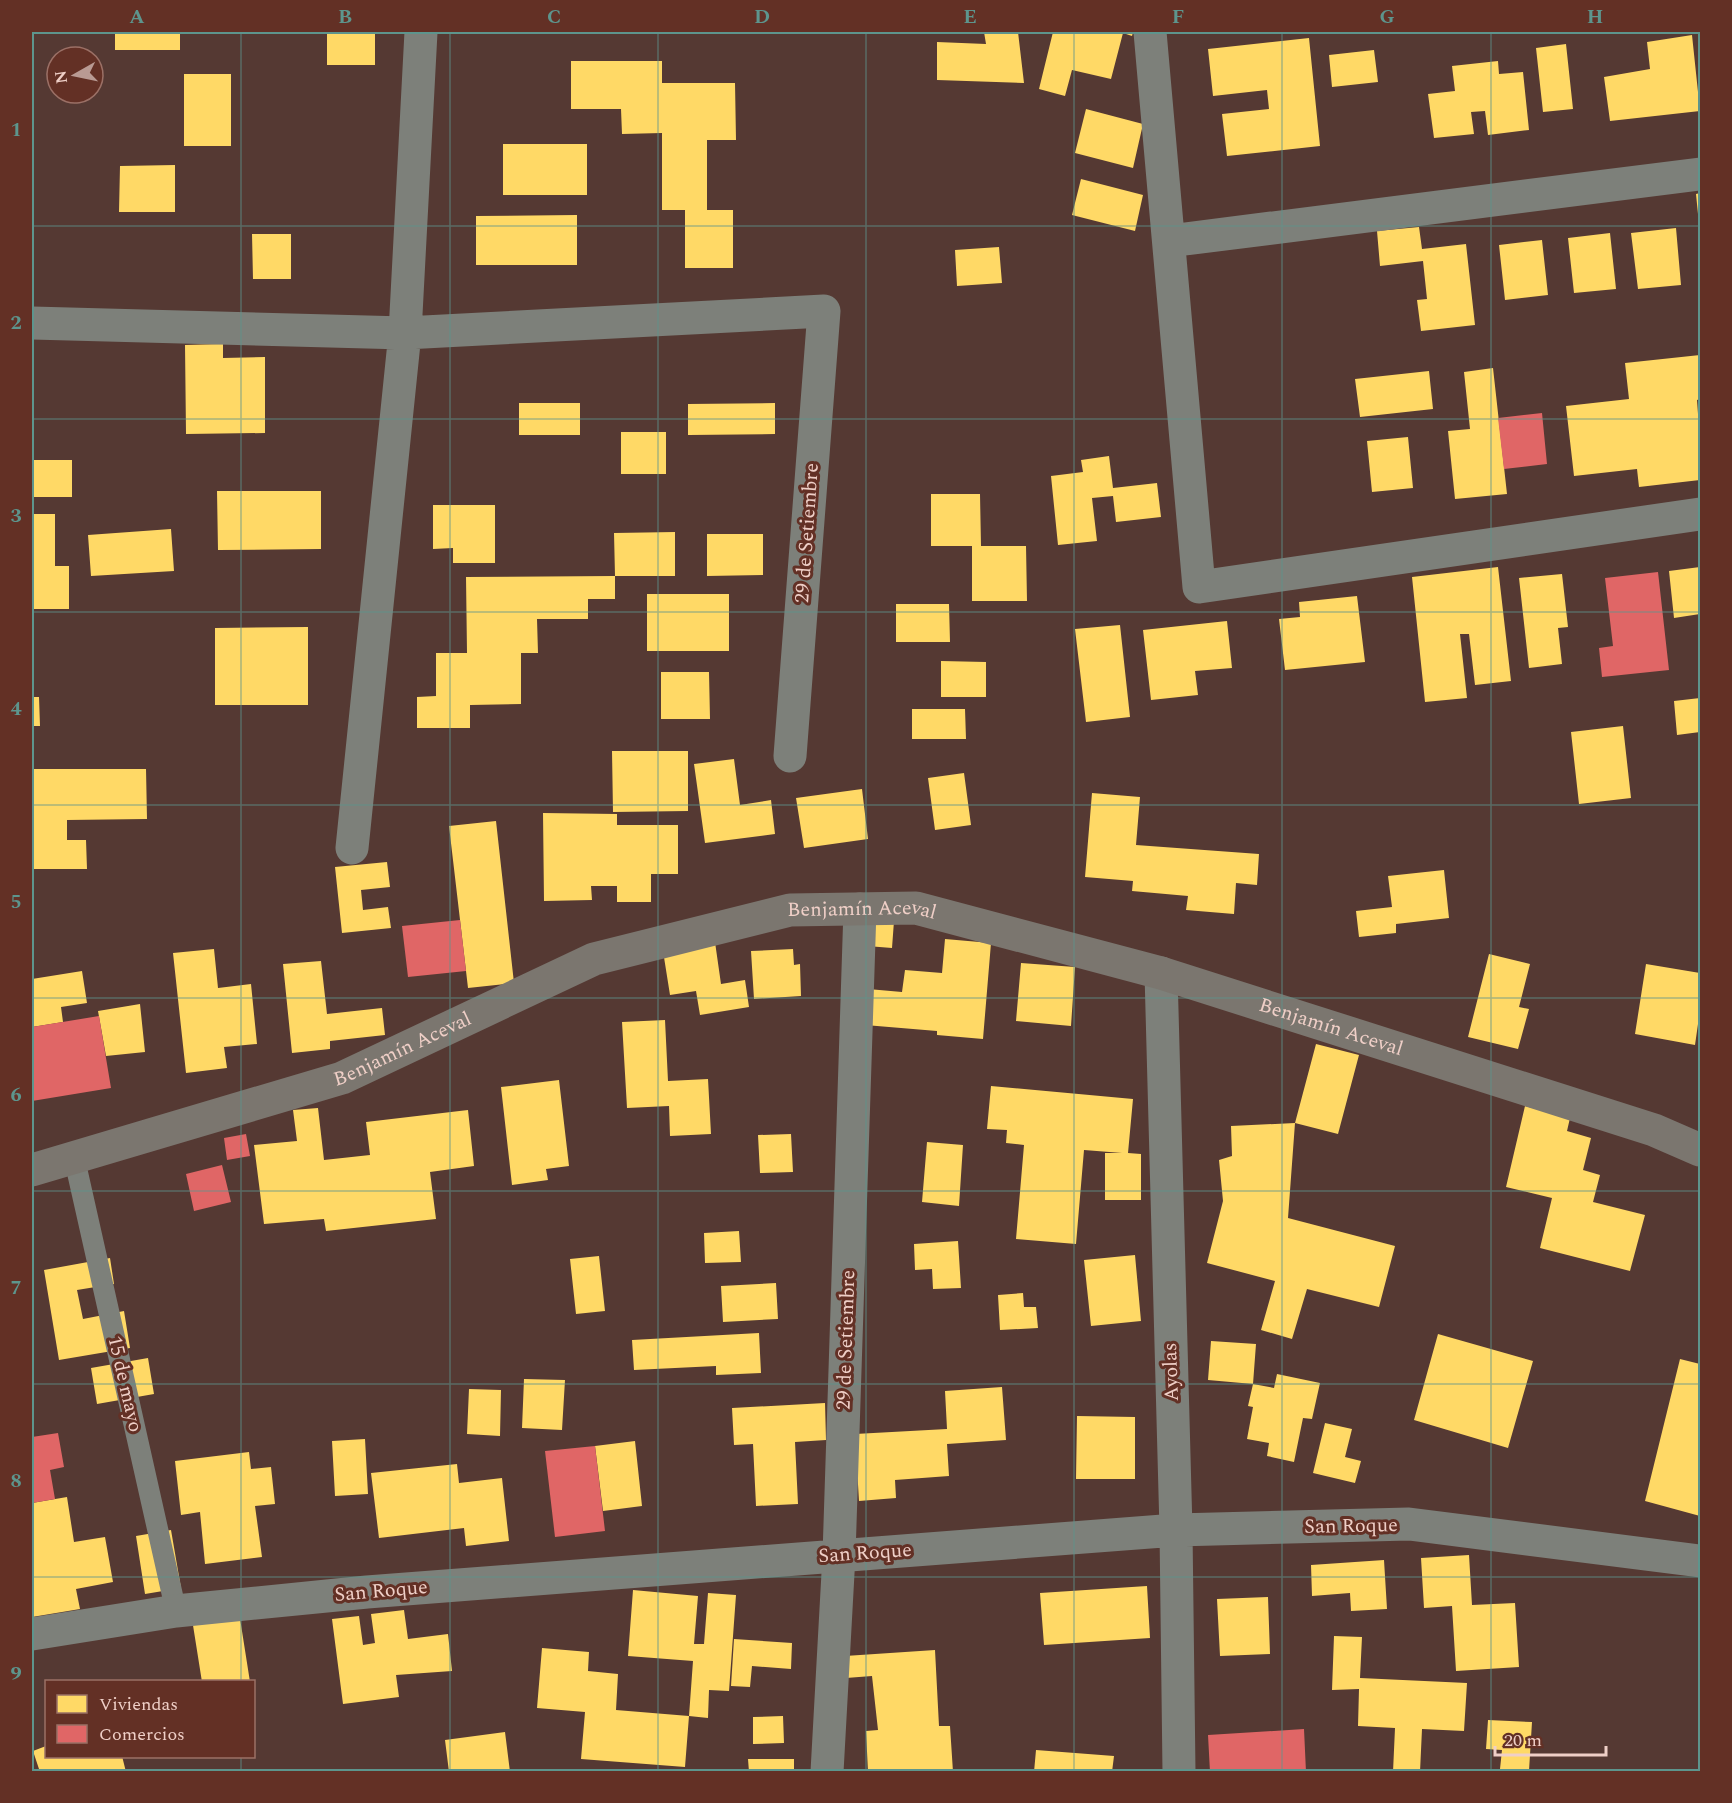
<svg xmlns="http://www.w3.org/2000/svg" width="1732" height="1803" viewBox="0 0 1732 1803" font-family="Spectral,serif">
<rect width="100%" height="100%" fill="#553933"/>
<path fill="#ffd966" d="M115 32H180V50H115Z
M327 32H375V65H327Z
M984 32H1018L1024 83 937 80V42L986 44Z
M1053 32H1133L1132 36 1123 33 1111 79 1072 70 1065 96 1039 89Z
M1692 35 1700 111 1610 121 1604 77 1650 69 1647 42Z
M1309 38 1320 146 1227 156 1222 114 1269 109 1267 90 1213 96 1208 49Z
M1566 44 1573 109 1543 112 1536 48Z
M1374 50 1378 82 1332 87 1329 55Z
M571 61H662V83H735L736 140H707V210H733V268H685V210H662V133L622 134 621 109H571Z
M1498 61 1499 74 1523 72 1529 130 1488 135 1485 111 1471 112 1474 134 1434 138 1428 94 1455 91 1452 66Z
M184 74H231V146H184Z
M1086 109 1143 124 1133 168 1075 153Z
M503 144H587V195H503Z
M175 165V212H119L120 166Z
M1081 179 1143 195 1135 231 1072 215Z
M1700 193V224H1699L1696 194Z
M577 215V265H476V216Z
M1419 227 1422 249 1466 244 1475 325 1421 331 1417 300 1427 299 1423 261 1380 266 1377 231Z
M1676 228 1681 285 1638 289 1631 233Z
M1610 233 1616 289 1574 293 1568 238Z
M252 234H291V279H253Z
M1542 240 1548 295 1505 300 1499 245Z
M999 247 1002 283 957 286 955 250Z
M223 344V358L265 357V433L186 434 185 345Z
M1700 355V399L1697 400 1698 414H1700V480L1639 487 1637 469 1574 476 1566 406 1629 399 1625 363Z
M1493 368 1507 494 1455 499 1448 431 1470 429 1464 372Z
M1429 371 1433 409 1360 417 1355 379Z
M519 403H580V435H519Z
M775 403V434L688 435V404Z
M621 432H666V474H621Z
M1408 437 1413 488 1372 492 1367 441Z
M1109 456 1113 488 1157 483 1161 517 1116 522 1113 496 1092 498 1097 541 1058 545 1051 476 1083 472 1081 460Z
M32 460H72V497H32Z
M217 491H321V549L218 550Z
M931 494H980L981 546H1026L1027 601H972V546H931Z
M433 505H495V563H453V548L433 549Z
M32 514H55V566H69V609H32Z
M171 529 174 571 91 576 88 535Z
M675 532V576H615L614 533Z
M707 534H763V575L707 576Z
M1498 567 1511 681 1475 685 1469 634H1460L1467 698 1425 702 1412 577Z
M1700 567V614L1674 618 1669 571Z
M1562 574 1568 627 1558 628 1562 664 1529 668 1519 578Z
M615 576V599H588V619H537L538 653H521V704L470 705V728H417V697L436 696V653H467L466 577Z
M647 594H729V651H647Z
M1357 596 1365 662 1285 670 1279 619 1300 617 1299 602Z
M896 604H949L950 642H896Z
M1227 621 1232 668 1195 671 1198 695 1151 700 1143 630Z
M1120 625 1130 717 1086 722 1075 629Z
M308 627V705H215V628Z
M941 661 986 662V697H941Z
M661 672H709L710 719H661Z
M32 697H39L40 726H32Z
M1700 698V732L1677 735 1674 701Z
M912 709H965L966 739H912Z
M1623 726 1631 798 1579 804 1571 732Z
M612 751H688V811L613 812Z
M734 759 740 805 771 800 775 834 705 843 694 764Z
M32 769H146L147 819 67 820V840H86L87 869H32Z
M964 773 971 825 935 830 928 778Z
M862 789 868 839 804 848 796 798Z
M1092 793 1140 797 1136 845 1259 854 1257 885 1236 883 1234 914 1186 910 1188 896 1132 891 1133 881 1085 877Z
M543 813 617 814V825H678V874H651V902H617V886H591L592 900 544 901Z
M496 821 514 983 468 988 449 826Z
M387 862 390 887 361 890 363 910 388 907 391 928 342 933 335 867Z
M1444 870 1449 918 1396 924V933L1359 937 1356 911 1392 907 1388 876Z
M869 919 894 921 892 948 867 946Z
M945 939 991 943 983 1039 937 1035V1031L865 1025 868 989 902 992 905 970 942 973Z
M715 942 721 984 745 980 749 1007 700 1015 696 991 670 995 663 951Z
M214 949 218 988 251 984 257 1044 224 1047 227 1068 186 1073 173 953Z
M793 949 794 965 800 964 801 996 754 999 751 951Z
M1489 954 1530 964 1519 1007 1529 1009 1518 1049 1468 1037Z
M321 961 327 1014 382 1008 385 1035 330 1041V1049L292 1053 283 964Z
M1021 963 1075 967 1071 1026 1016 1021Z
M1646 964 1700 973V1010L1695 1045 1635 1034Z
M82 971 87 1003 61 1007 63 1022 32 1027V979Z
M140 1004 145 1052 106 1056 98 1011Z
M665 1020 668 1081 708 1079 711 1134 670 1136 669 1106 627 1108 622 1022Z
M1316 1044 1359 1055 1338 1134 1295 1123 1288 1218 1395 1246 1379 1307 1307 1289 1292 1339 1261 1330 1275 1281 1207 1263 1223 1201 1219 1160 1232 1156 1231 1126 1295 1123Z
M559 1080 569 1166 546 1169 548 1180 512 1185 501 1087Z
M991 1086 1133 1099 1128 1153 1141 1154V1200H1105V1153H1122L1084 1150 1076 1244 1016 1239 1024 1145 1006 1143 1007 1130 987 1129Z
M1525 1106 1570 1118 1567 1131 1591 1138 1583 1170 1600 1175 1593 1202 1645 1215 1630 1271 1540 1248 1552 1198 1506 1187Z
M318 1108 324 1160 370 1155 366 1122 468 1110 474 1166 430 1172 436 1219 326 1231 324 1219 264 1224 254 1145 297 1141 293 1110Z
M791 1134 793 1172 760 1173 758 1135Z
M927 1142 963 1145 959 1206 922 1202Z
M739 1231 741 1262 705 1263 704 1233Z
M958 1241 961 1288 933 1289 932 1269 915 1270 914 1244Z
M1135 1255 1141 1321 1091 1326 1084 1260Z
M599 1256 605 1311 576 1314 570 1259Z
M110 1258 114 1284 77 1290 83 1319 124 1311 130 1348 59 1360 44 1270Z
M776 1283 778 1319 723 1322 721 1286Z
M1023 1293 1024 1307H1036L1038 1328 1000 1330 998 1295Z
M759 1333 761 1373 716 1375V1366L634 1370 632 1340Z
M1438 1334 1533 1361 1508 1448 1414 1420Z
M1211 1341 1256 1344 1253 1384 1208 1380Z
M148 1358 154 1394 97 1404 91 1368Z
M1680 1359 1700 1364V1516L1645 1501Z
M1277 1374 1320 1383 1312 1419 1303 1418 1294 1462 1267 1456 1269 1443 1247 1439 1253 1407 1248 1406 1253 1384 1274 1388Z
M524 1379 565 1380 562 1430 522 1428Z
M1002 1387 1006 1440 947 1444 949 1476 895 1480 896 1498 859 1501 855 1434 947 1429 945 1391Z
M469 1389 501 1390 500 1436 467 1434Z
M825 1403 826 1440 795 1442 798 1504 756 1506 753 1444 734 1445 732 1408Z
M1077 1416 1135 1417V1479H1076Z
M1325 1423 1352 1429 1345 1457 1361 1461 1355 1483 1313 1473Z
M365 1439 368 1494 335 1496 332 1441Z
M635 1441 642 1506 603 1511 595 1446Z
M249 1452 251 1469 271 1467 275 1504 255 1506 262 1557 205 1564 200 1512 181 1515 175 1461Z
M457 1464 459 1483 502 1478 509 1541 466 1546 464 1528 379 1538 371 1473Z
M67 1497 74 1542 105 1537 113 1582 76 1589 80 1609 32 1617V1503Z
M171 1530 181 1588 145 1594 136 1536Z
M1469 1555 1472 1605 1515 1603 1519 1667 1456 1671 1452 1606 1424 1608 1421 1558Z
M1384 1560 1387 1609 1351 1611 1350 1593 1312 1596 1311 1565Z
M1147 1586 1150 1638 1044 1645 1040 1593Z
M633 1590 698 1596 694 1644H704L708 1593 736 1595 729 1691 709 1690 708 1718 689 1716 693 1661 628 1656Z
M1268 1597 1270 1654 1220 1656 1217 1599Z
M404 1610 408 1639 448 1634 452 1671 396 1675 399 1697 343 1704 332 1619 359 1616 363 1645 375 1643 371 1614Z
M239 1612 250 1682H202L192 1619Z
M1334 1636 1362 1637 1360 1678 1467 1683 1464 1731 1422 1729 1420 1772H1393L1395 1728 1358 1726 1359 1689 1332 1690Z
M734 1639 792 1643 791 1669 752 1666 750 1687 731 1686Z
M542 1648 589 1652 588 1671 618 1674 616 1710 689 1716 685 1767 581 1759 585 1712 537 1708Z
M935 1650 939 1726H950L953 1772H868L866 1731 878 1730 872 1676 846 1678 845 1656Z
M783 1716 784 1743 753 1744V1717Z
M1488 1720 1532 1722 1529 1771 1500 1769 1502 1750 1486 1749Z
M505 1732 510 1772H449L445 1740Z
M46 1746V1756H122L126 1772H40L33 1751Z
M1036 1750 1114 1756 1112 1772H1034Z
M748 1759H794V1772H749Z"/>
<path fill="#e06666" d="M1542 413 1547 464 1504 469 1498 418Z
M1658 572 1669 670 1602 677 1599 648 1613 646 1605 578Z
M460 920 466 971 408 977 402 926Z
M99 1016 111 1088 32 1101V1027Z
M246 1134 250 1156 227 1160 224 1138Z
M222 1165 231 1202 194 1211 186 1174Z
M58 1433 64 1467 50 1470 55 1499 32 1503V1437Z
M595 1446 605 1531 555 1537 545 1451Z
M1304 1729 1306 1772H1210L1208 1735Z"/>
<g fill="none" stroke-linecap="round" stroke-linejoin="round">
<path stroke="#7d807a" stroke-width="21" d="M74 1157 176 1611"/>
<path stroke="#7d807a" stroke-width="33" d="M1150 32 1199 587 1700 514
M1169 241 1700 174
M32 323 405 333 824 311 790 756
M352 848 405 333 421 32
M1161 973 1176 1530 1179 1772
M32 1634 176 1611 367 1592 1176 1530 1409 1524 1700 1561
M827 1772 839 1555 860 909"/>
<path stroke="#7b766f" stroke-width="33" id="s1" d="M32 1170 342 1078 594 959 790 910 916 908 1161 973 1654 1130 1700 1150"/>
</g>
<path fill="none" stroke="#5d958d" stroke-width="1.5" stroke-opacity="0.55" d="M241 32V1682M450 32V1772M658 32V1772M866 32V1772M1074 32V1772M1282 32V1772M1491 32V1772M32 226H1700M32 419H1700M32 612H1700M32 805H1700M32 998H1700M32 1191H1700M32 1384H1700M32 1577H1700M241 1756V1772"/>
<g text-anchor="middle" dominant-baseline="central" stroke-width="6" stroke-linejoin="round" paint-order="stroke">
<g font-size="20" fill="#efcfc7" stroke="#633025">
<text transform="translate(807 533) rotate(-86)">29 de Setiembre</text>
<text stroke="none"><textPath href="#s1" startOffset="876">Benjamín Aceval</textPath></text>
<text stroke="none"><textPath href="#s1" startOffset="1362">Benjamín Aceval</textPath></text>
<text stroke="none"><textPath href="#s1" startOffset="390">Benjamín Aceval</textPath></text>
<text transform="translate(846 1340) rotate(-88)">29 de Setiembre</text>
<text transform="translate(1171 1372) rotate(-92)">Ayolas</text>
<text transform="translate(125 1384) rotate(77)">15 de mayo</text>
<text transform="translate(1351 1526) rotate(-1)">San Roque</text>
<text transform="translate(865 1553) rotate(-4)">San Roque</text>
<text transform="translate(381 1591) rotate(-5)">San Roque</text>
</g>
</g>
<rect width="1732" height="1803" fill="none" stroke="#633025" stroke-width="66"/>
<rect x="45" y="1680" width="210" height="78" fill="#633025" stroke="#9b7066" stroke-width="1.5"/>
<rect x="57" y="1695" width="30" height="18" fill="#ffd966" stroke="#9b7066" stroke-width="1.5"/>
<text x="99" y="1710" font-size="18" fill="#efcfc7">Viviendas</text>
<rect x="57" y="1725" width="30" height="18" fill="#e06666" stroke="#9b7066" stroke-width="1.5"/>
<text x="99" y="1740" font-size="18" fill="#efcfc7">Comercios</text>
<g transform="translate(75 75) rotate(261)"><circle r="28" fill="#633025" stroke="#9b7066" stroke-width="1.5"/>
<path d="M0-4.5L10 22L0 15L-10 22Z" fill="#b99a93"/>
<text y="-9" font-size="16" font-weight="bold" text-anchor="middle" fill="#efcfc7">N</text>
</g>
<path d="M1495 1746v9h111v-9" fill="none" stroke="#efcfc7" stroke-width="3"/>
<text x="1504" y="1746" font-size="18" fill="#efcfc7" stroke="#633025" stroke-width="4.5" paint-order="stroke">20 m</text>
<rect x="33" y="33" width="1666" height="1737" fill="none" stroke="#5d958d" stroke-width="2"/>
<g font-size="20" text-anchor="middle" font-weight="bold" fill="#5d958d">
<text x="137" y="23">A</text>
<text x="345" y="23">B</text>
<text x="554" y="23">C</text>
<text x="762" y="23">D</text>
<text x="970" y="23">E</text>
<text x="1178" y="23">F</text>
<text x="1387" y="23">G</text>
<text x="1595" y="23">H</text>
<text x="16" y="136">1</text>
<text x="16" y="329">2</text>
<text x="16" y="522">3</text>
<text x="16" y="715">4</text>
<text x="16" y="908">5</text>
<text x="16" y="1101">6</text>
<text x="16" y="1294">7</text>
<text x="16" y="1487">8</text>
<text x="16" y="1680">9</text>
</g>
</svg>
